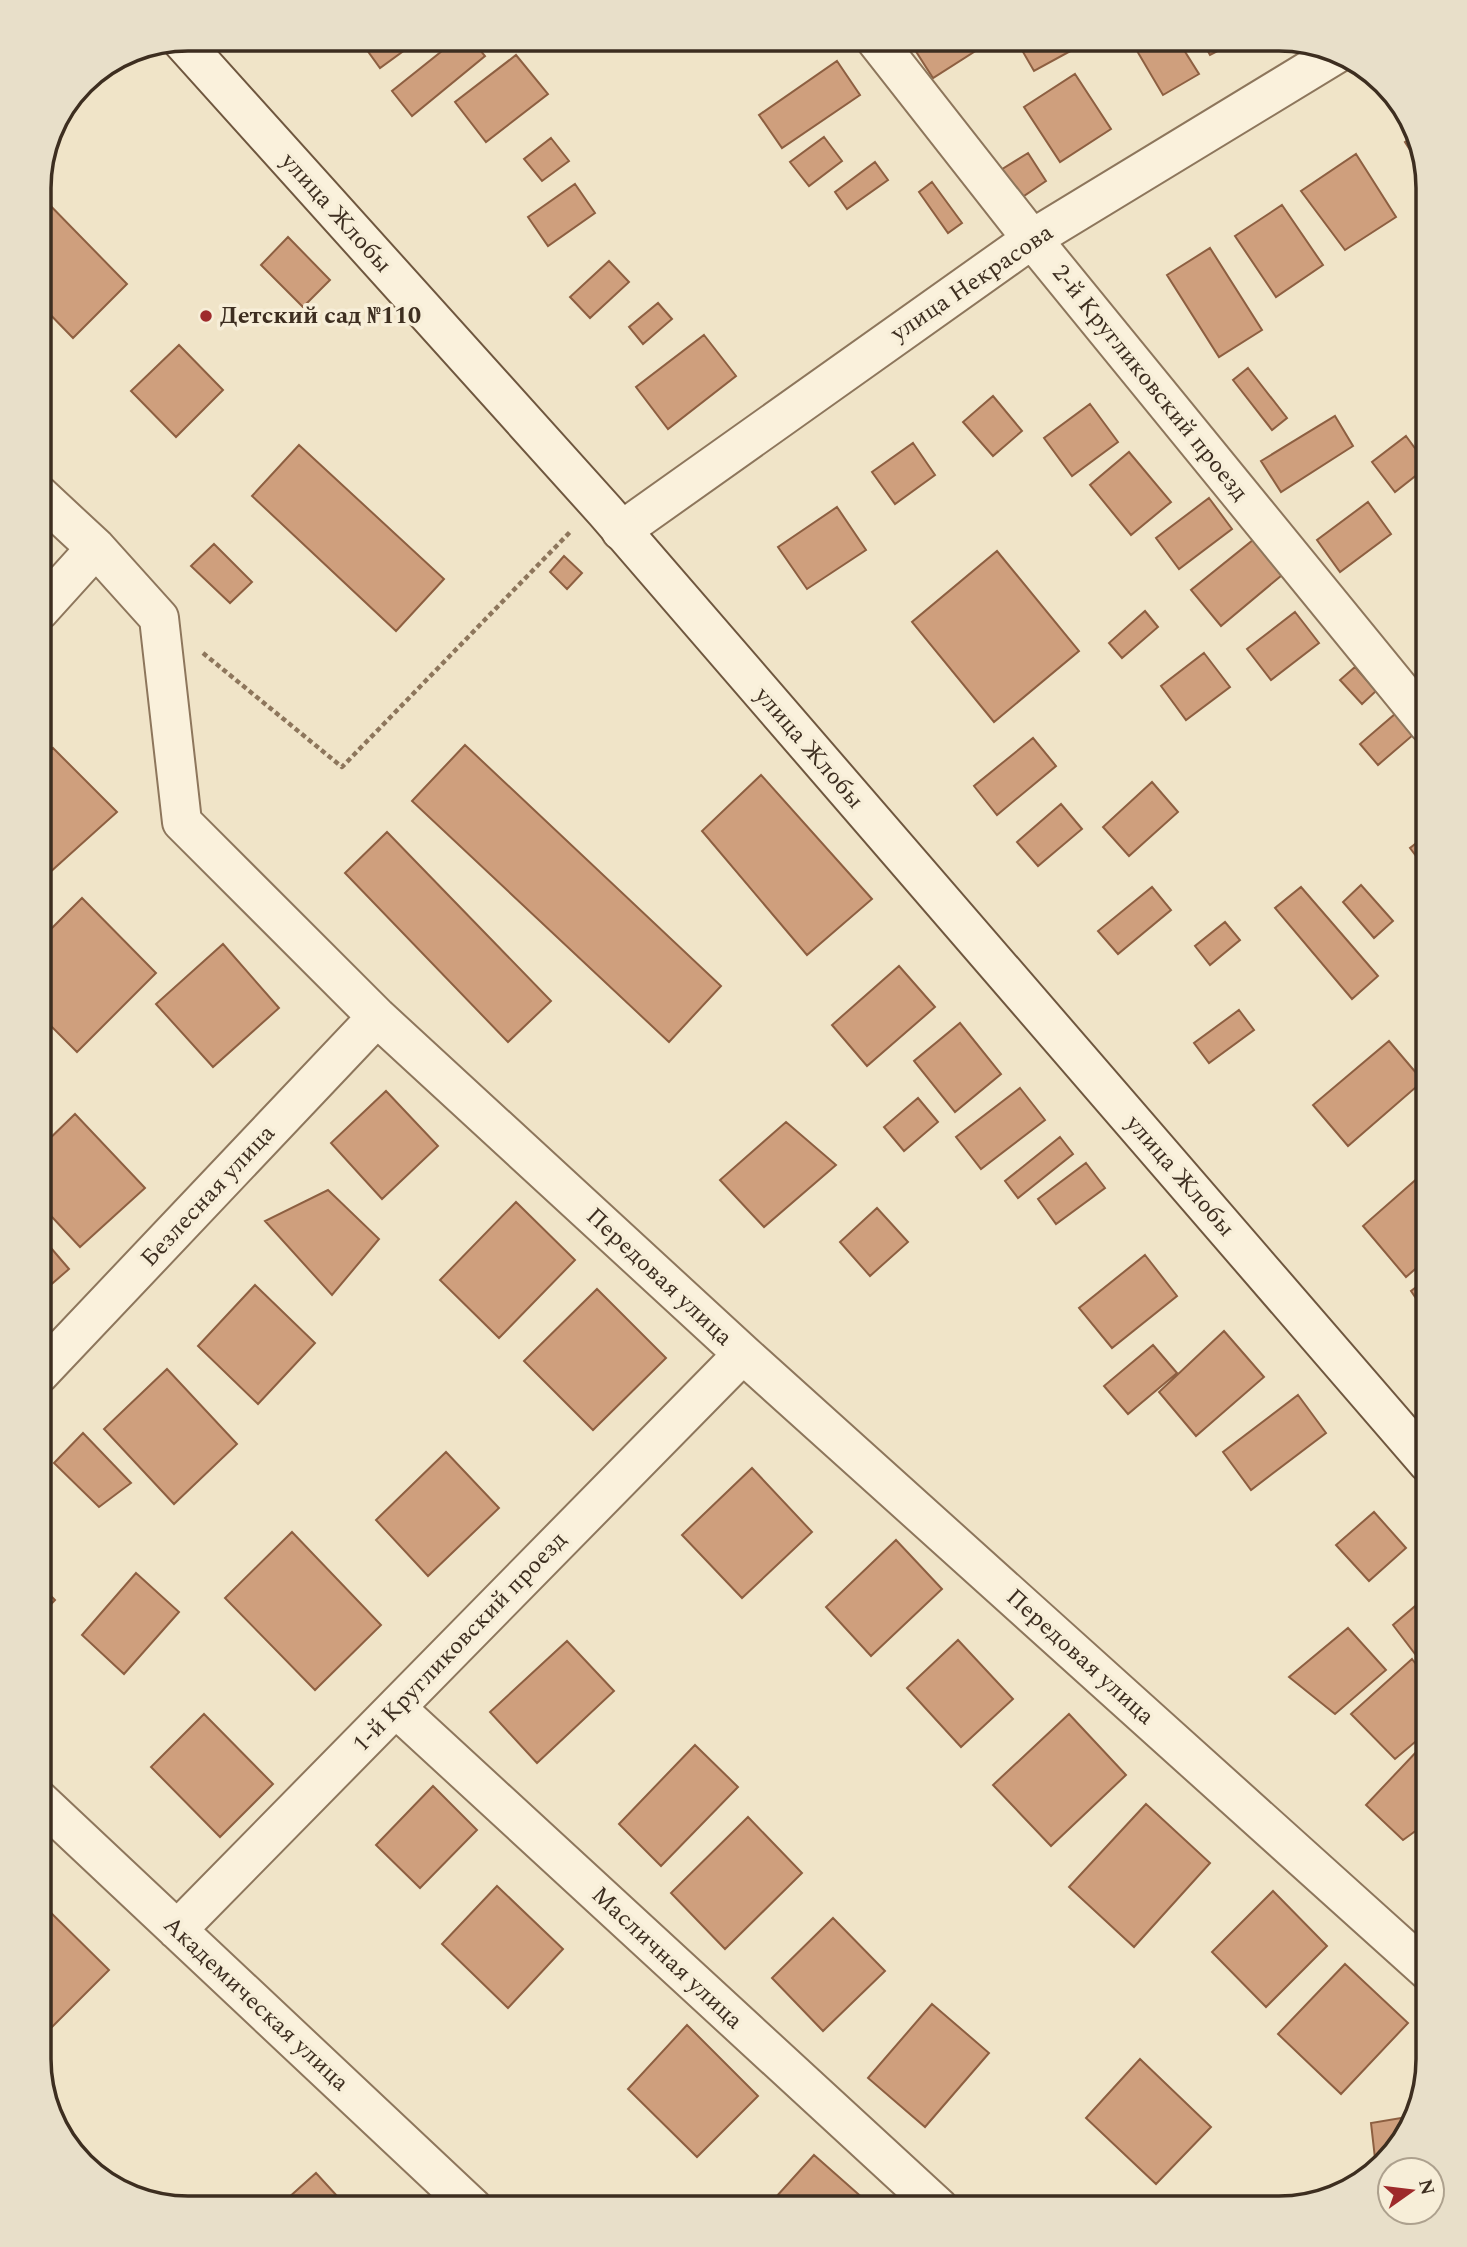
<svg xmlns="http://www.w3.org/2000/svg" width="1467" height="2247" viewBox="0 0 1467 2247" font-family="Spectral,serif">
<rect width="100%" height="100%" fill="#f0e4c8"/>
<path fill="#cf9f7d" stroke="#8d5f41" stroke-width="2" d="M359 39H420L380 68Z
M457 39H471L485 56 412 116 392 91Z
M908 39H985L988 43 933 78Z
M1030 39H1072L1076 48 1034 71 1019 45Z
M1130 39H1177L1199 74 1163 95Z
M1201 39H1241L1210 55Z
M516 55 548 94 486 142 455 102Z
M837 61 860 95 782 148 759 115Z
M1075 74 1111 129 1060 162 1024 107Z
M1415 136 1424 172 1405 142Z
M824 137 842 161 809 186 790 162Z
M551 138 569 161 542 181 524 159Z
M1028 153 1046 181 1018 200 999 171Z
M1356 154 1396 217 1345 250 1301 191Z
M875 162 888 180 847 209 835 192Z
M932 182 962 223 948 233 919 192Z
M575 184 595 213 548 246 528 217Z
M39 194 127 284 73 338 39 303Z
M1282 205 1323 265 1276 297 1235 236Z
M288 237 330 280 303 307 261 265Z
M1210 248 1262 330 1219 357 1167 275Z
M609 261 629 282 590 318 570 297Z
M658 303 672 319 643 344 629 327Z
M704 335 736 376 668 429 636 387Z
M179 345 223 390 176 437 131 391Z
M1248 368 1287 418 1272 430 1233 380Z
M993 396 1022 431 993 456 963 422Z
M1090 404 1118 442 1072 476 1044 438Z
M1335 416 1353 446 1281 492 1261 461Z
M1406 436 1428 466 1395 492 1372 462Z
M913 443 935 475 895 504 872 472Z
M299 445 444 579 396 631 252 496Z
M1129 452 1171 502 1131 535 1090 485Z
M1209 498 1232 529 1179 569 1156 538Z
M1368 502 1391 534 1340 572 1317 540Z
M837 507 866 550 807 589 778 547Z
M1253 540 1282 575 1221 626 1191 590Z
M214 544 252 582 230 603 191 566Z
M997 551 1079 651 994 722 912 622Z
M564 556 582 573 567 589 550 572Z
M1145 611 1158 627 1122 658 1109 643Z
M1295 612 1319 643 1271 680 1247 649Z
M1204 653 1230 687 1186 720 1161 686Z
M1355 667 1376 691 1362 704 1340 680Z
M1395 714 1413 735 1378 765 1360 744Z
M1033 738 1056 766 997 815 974 786Z
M465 745 721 986 669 1042 412 801Z
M53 748 117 812 48 874 39 864V761Z
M761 775 872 899 807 955 702 831Z
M1152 782 1178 812 1129 856 1103 827Z
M1061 804 1082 829 1038 866 1017 842Z
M387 832 551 1001 508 1042 345 873Z
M1428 834V872L1410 848Z
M1361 885 1393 921 1374 938 1343 902Z
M1152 887 1171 910 1118 954 1098 931Z
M1301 887 1378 976 1352 999 1275 908Z
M82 898 156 973 77 1052 39 1014V941Z
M1225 922 1240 940 1210 965 1195 946Z
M223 944 279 1008 213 1067 156 1004Z
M899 966 935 1007 867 1066 832 1025Z
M1239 1010 1254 1030 1209 1063 1194 1043Z
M960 1023 1001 1074 955 1112 914 1061Z
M1389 1041 1423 1081 1348 1146 1313 1105Z
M1020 1088 1045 1120 981 1169 956 1137Z
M386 1091 438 1146 382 1199 331 1143Z
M918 1098 938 1122 904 1151 884 1127Z
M75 1114 145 1188 80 1247 39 1203V1149Z
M786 1122 836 1165 764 1227 720 1180Z
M1060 1137 1073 1154 1018 1198 1005 1181Z
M1086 1163 1105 1188 1056 1224 1038 1199Z
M1428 1169V1258L1406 1277 1363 1226Z
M328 1190 379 1239 332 1295 265 1221Z
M516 1202 575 1260 499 1338 440 1280Z
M877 1208 908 1242 870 1276 840 1242Z
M39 1234 69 1269 39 1295Z
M1145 1255 1177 1296 1112 1348 1079 1308Z
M1428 1278V1316L1411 1291Z
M255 1285 315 1343 258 1404 198 1346Z
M597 1289 666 1358 593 1430 524 1361Z
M1224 1331 1264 1377 1196 1436 1159 1392Z
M1153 1345 1177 1373 1128 1414 1104 1386Z
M167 1369 237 1444 174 1504 104 1429Z
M1298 1395 1326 1433 1251 1490 1223 1452Z
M83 1433 131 1483 99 1507 54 1463Z
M446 1452 499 1508 428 1576 376 1520Z
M752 1468 812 1532 742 1598 682 1535Z
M1374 1512 1406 1548 1369 1581 1336 1545Z
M292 1532 381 1625 315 1690 225 1598Z
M896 1540 942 1589 871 1656 826 1607Z
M136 1573 179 1612 124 1674 82 1635Z
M39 1584 55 1600 39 1617Z
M1428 1595V1671L1393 1625Z
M1348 1628 1386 1670 1335 1714 1289 1677Z
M958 1640 1013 1699 961 1747 907 1688Z
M567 1641 614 1691 537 1763 490 1712Z
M1412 1659 1428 1680V1731L1395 1759 1351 1714Z
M204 1714 273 1784 220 1837 151 1767Z
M1069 1714 1126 1775 1051 1846 993 1785Z
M695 1745 738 1787 661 1866 619 1824Z
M1419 1749 1428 1759V1822L1403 1840 1366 1805Z
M433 1786 477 1830 420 1888 376 1845Z
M1146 1804 1210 1863 1134 1947 1069 1887Z
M748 1817 802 1873 725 1949 671 1893Z
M497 1886 563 1949 508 2008 442 1944Z
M1273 1891 1327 1946 1266 2007 1212 1952Z
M39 1901 109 1970 46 2033 39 2026Z
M833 1918 885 1971 823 2031 772 1978Z
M1345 1964 1408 2023 1341 2094 1278 2034Z
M932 2004 989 2053 925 2127 868 2078Z
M687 2025 758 2096 697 2157 628 2089Z
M1140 2059 1211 2127 1156 2184 1086 2118Z
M1413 2116 1408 2134 1376 2167 1371 2123Z
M814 2155 874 2208H766Z
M316 2173 348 2208H277Z"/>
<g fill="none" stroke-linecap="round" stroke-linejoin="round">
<defs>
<path id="street" d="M875 39 1032 239 1428 724
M39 495 96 548 159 618 182 822 377 1017 743 1354 1428 1971
M621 531 1032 239 1336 54
M39 611 96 548
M39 1374 377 1017
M396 1708 939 2208
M39 1800 473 2208
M177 1930 743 1354"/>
<path id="secondary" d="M181 40 605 511 1428 1463"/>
</defs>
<use href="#street" stroke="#8d765c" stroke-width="42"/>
<use href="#secondary" stroke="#6f573f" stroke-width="42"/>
<path stroke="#8d765c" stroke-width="4.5" stroke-dasharray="5 3.5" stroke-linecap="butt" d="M203 653 342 767 572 530"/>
<use href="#street" stroke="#faf1dc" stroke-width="38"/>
<use href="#secondary" stroke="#faf1dc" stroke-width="38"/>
</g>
<circle fill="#9e2a2b" stroke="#f7eed8" stroke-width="2.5" cx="206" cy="316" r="7"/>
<g text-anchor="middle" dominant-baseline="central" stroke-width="7" stroke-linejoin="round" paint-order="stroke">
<g font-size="24" fill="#3d2e20" stroke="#f7eed8">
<text transform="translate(336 213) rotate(48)">улица Жлобы</text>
<text transform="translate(972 283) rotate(-34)">улица Некрасова</text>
<text transform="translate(1150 383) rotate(51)">2-й Кругликовский проезд</text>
<text transform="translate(809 748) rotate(49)">улица Жлобы</text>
<text transform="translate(1180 1176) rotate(49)">улица Жлобы</text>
<text transform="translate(208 1196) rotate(-47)">Безлесная улица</text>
<text transform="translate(659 1277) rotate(43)">Передовая улица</text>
<text transform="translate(460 1642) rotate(-46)">1-й Кругликовский проезд</text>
<text transform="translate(1080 1657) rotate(42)">Передовая улица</text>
<text transform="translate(667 1958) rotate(43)">Масличная улица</text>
<text transform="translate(256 2004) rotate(43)">Академическая улица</text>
</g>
<g font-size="24" font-weight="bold" fill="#3d2e20" stroke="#f7eed8" text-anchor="start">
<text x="220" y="316">Детский сад №110</text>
</g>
</g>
<path d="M0 0H1467V2247H0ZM188 51H1279A137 137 0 0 1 1416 188V2059A137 137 0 0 1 1279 2196H188A137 137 0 0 1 51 2059V188A137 137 0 0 1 188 51Z" fill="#e8dfc9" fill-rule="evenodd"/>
<path fill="none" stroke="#3d2e20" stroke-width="3.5" d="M188 51H1279A137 137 0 0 1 1416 188V2059A137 137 0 0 1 1279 2196H188A137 137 0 0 1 51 2059V188A137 137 0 0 1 188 51Z"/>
<g transform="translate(1411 2191) rotate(76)"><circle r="33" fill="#f7eed8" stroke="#ada18e" stroke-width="2"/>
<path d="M0-5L12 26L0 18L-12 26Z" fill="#9e2a2b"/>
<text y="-10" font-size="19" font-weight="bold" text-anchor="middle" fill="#3d2e20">N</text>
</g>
</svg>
